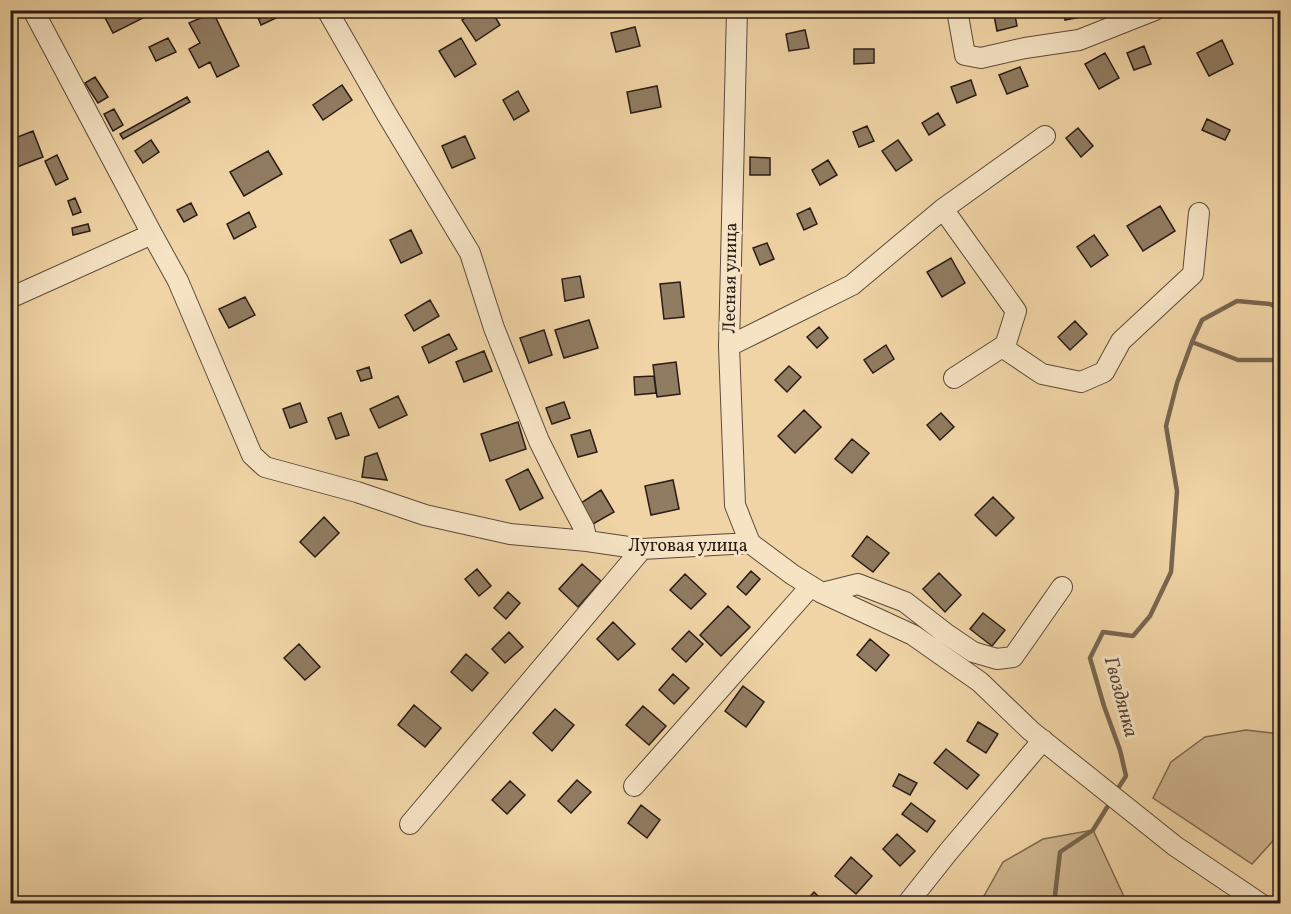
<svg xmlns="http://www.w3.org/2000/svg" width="1291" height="914" viewBox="0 0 1291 914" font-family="Vollkorn,serif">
<rect width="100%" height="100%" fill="#f0d4a5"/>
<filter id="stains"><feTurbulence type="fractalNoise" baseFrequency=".00333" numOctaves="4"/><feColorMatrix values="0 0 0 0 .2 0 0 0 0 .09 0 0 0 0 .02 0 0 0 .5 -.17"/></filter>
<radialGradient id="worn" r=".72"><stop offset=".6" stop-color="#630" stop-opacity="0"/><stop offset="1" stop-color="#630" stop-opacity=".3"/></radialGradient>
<path fill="#ceb58d" stroke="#7c6852" stroke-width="1.5" d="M1246 730 1280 734V833L1252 864 1153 798 1171 762 1205 737Z
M1093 830 1127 903H980L1003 862 1043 839Z"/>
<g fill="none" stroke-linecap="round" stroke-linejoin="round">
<path stroke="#78654f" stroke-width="4.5" d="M1192 342 1238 360H1280
M1115 793 1126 776 1120 750 1104 706 1090 658 1103 632 1133 636 1150 616 1171 572 1177 491 1166 426 1177 383 1192 342 1202 320 1237 301 1270 304 1280 309
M1054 904 1060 852 1093 830 1111 801"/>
</g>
<path fill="#907c61" stroke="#291c17" stroke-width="1.5" d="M101 10H144L147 16 113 33Z
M255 10H293L261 25Z
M477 10H491L500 25 476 41 462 20Z
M993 10H1014L1017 26 997 31Z
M1063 10H1085L1086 16 1065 20Z
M214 14 239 66 217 77 210 62 199 68 189 49 200 43 189 23 207 15Z
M635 27 640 46 616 52 611 33Z
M805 30 809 48 789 51 786 34Z
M168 38 176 52 156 61 149 47Z
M461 38 476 64 455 77 439 51Z
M1222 40 1233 64 1209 76 1197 53Z
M1144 46 1151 64 1134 70 1127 53Z
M854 49H874V63L854 64Z
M1105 53 1119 78 1099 89 1085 64Z
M1020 67 1028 86 1007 94 999 75Z
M95 77 108 97 98 103 85 83Z
M971 80 976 95 957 103 951 87Z
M342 85 352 100 323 120 313 105Z
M657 86 661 107 631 113 627 92Z
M518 91 529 111 514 120 503 100Z
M187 97 190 102 123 139 120 134Z
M114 109 123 125 113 131 104 114Z
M938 113 945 125 929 135 922 123Z
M1207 119 1230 130 1225 140 1202 130Z
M867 126 874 141 859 147 853 132Z
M1078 128 1093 146 1081 157 1066 138Z
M33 131 43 157 17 167 10 152V140Z
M465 136 475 158 452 168 442 146Z
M151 140 159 152 143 163 135 151Z
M898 140 912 160 896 171 882 151Z
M268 151 282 174 244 196 230 172Z
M57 155 68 179 56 185 45 161Z
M750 157 770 158V175H750Z
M828 160 837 175 820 185 812 170Z
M75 198 81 212 73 215 68 201Z
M191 203 197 215 184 222 177 210Z
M1160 206 1175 231 1143 251 1127 226Z
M810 208 817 224 804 230 797 214Z
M249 212 256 227 234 239 227 224Z
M88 224 90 231 73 235 72 228Z
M411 230 422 253 401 263 390 240Z
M1094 235 1108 255 1091 267 1077 247Z
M767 243 774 259 760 265 753 248Z
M951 258 965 283 942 297 927 272Z
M580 276 584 297 565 301 562 279Z
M680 282 684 317 664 319 660 284Z
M245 297 255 315 229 328 219 309Z
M430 300 439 316 414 331 405 315Z
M589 320 598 348 564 358 555 330Z
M1075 321 1087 334 1070 350 1058 337Z
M819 327 828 338 817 348 807 337Z
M544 330 552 355 529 363 520 338Z
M449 334 457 349 429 363 422 347Z
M886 345 894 359 873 373 864 360Z
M484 351 492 371 464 382 456 362Z
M676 362 680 394 657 397 653 365Z
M789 366 801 377 787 392 775 380Z
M369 367 372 378 361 381 357 371Z
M654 376 656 393 635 395 634 377Z
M398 396 407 415 379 428 370 409Z
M564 402 570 418 552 424 546 408Z
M300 403 307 422 290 428 283 409Z
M804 410 821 427 795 453 778 436Z
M341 413 349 435 336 439 328 418Z
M941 413 954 427 940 440 927 425Z
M518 422 526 449 490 461 481 434Z
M590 430 597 452 578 457 571 435Z
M852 439 869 453 852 473 835 459Z
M377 453 387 480 362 477 365 457Z
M528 469 543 498 520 510 506 480Z
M673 480 679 509 651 515 645 486Z
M601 490 614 512 593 524 581 503Z
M993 497 1014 518 996 536 975 515Z
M324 517 339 533 315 557 300 542Z
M867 536 889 553 873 572 852 556Z
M582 564 601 581 578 607 559 589Z
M477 569 491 586 479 596 465 579Z
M751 571 760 579 746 595 737 587Z
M939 573 961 595 945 612 923 589Z
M685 574 706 594 691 609 670 590Z
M508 592 520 603 506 619 494 608Z
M728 606 750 627 721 656 700 635Z
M983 613 1005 630 992 646 970 629Z
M613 622 635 644 618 660 597 639Z
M689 631 703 644 686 662 672 649Z
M509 632 523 647 505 663 492 649Z
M870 639 889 655 876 671 857 655Z
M299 644 320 667 305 680 284 658Z
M466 654 488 673 472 691 451 672Z
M673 674 689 688 674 704 659 690Z
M743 686 764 702 746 727 725 711Z
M414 705 441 728 425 747 398 725Z
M643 706 666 726 649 745 626 725Z
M555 709 574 725 552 751 533 733Z
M978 722 998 734 986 753 967 741Z
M946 749 979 775 967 789 934 763Z
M899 774 917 783 910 795 893 786Z
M577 780 591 792 571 813 558 801Z
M510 781 525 795 507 814 492 800Z
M911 803 935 821 927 832 902 814Z
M641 805 660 820 647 838 628 823Z
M897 834 915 851 900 866 883 849Z
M851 857 872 876 856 894 835 876Z
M814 892 826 904H803Z"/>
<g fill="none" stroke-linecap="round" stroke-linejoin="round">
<defs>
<path id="minor" d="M33 10 152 234 178 281 252 455 265 467 357 492 425 515 510 534 587 541 642 549 750 543 793 575 822 593 913 635 980 682 1031 731 1175 846 1261 904
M327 10 386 113 470 253 494 328 539 441 561 485 584 528 587 541
M737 10 729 346 735 505 750 543
M957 10 965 55 981 58 1025 48 1079 40 1155 10
M943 209 1016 311 1006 343 1002 347 954 378
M10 298 152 234
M729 346 852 285 943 209 1045 136
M1002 347 1042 374 1081 382 1104 372 1121 341 1193 274 1199 213
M822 593 858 584 905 602 945 633 973 652 997 659 1013 657 1062 587
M634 786 811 586
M410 824 642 549
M907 904 949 851 1043 740"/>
</defs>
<use href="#minor" stroke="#5b4a3a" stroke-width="22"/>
<use href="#minor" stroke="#f5e3c4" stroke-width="20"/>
</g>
<g text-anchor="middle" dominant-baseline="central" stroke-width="6" stroke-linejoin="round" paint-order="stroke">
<g font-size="18" fill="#291c17" stroke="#f5e3c4">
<text transform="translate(731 278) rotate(-89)">Лесная улица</text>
<text x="688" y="546">Луговая улица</text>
</g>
<g font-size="20" font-style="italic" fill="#574638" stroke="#f5e3c4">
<text transform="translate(1120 697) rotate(75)">Гвоздянка</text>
</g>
</g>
<rect width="1291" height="914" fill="none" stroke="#f0d4a5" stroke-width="36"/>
<rect x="12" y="12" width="1267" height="890" fill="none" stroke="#291c17" stroke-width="3"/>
<rect x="18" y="18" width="1255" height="878" fill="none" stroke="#291c17" stroke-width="1.5"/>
<rect width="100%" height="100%" filter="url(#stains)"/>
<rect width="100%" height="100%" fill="url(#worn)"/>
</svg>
